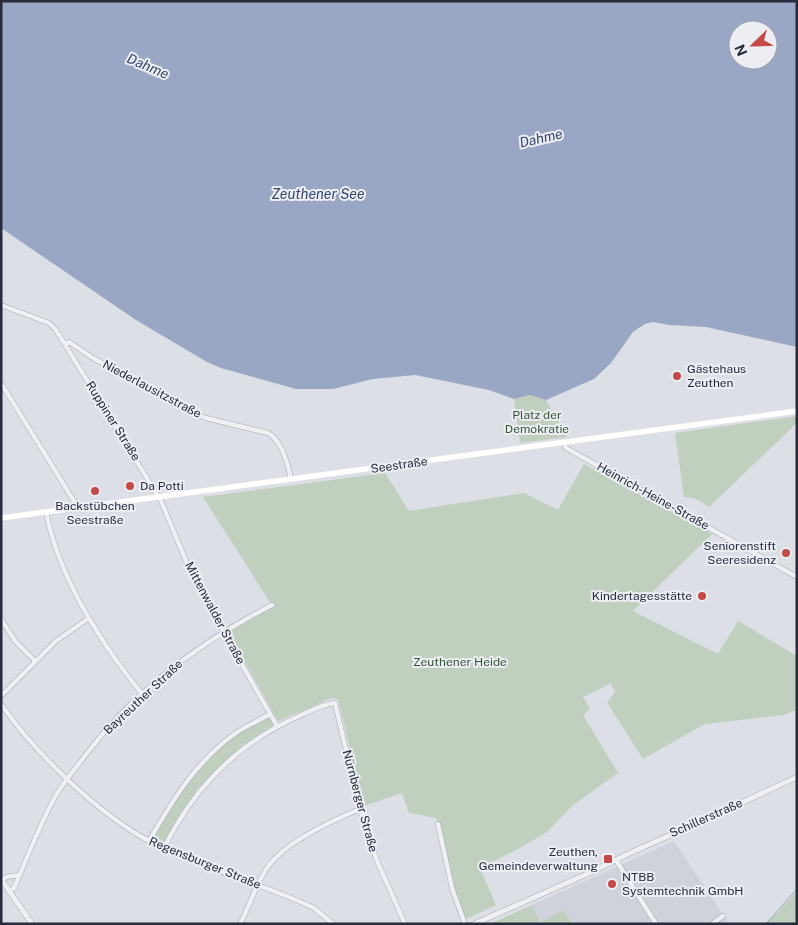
<svg xmlns="http://www.w3.org/2000/svg" width="798" height="925" viewBox="0 0 798 925" font-family="'Public Sans',sans-serif">
<rect width="100%" height="100%" fill="#dddfe6"/>
<path fill="#cfd1db" d="M674 841 729 924H572L563 911 540 922 532 905Z"/>
<path fill="#c0cfbe" d="M529 395 546 400 567 437 520 443 514 399Z
M797 416V423L709 507 697 499 684 497 675 433Z
M584 464 712 534 633 611 718 654 738 621 797 656V710L783 715 705 724 643 759 607 702 615 692 611 683 583 697 590 709 583 715 618 773 573 805 547 832 518 849 480 868 496 905 466 919 456 894 436 818 409 813 402 793 364 806 338 699 332 698 278 721 228 632 273 607 203 497 385 473 409 511 524 493 558 510Z
M269 717 272 721 273 725 242 746 198 788 163 844 153 839C175 801 197 763 235 736 245 729 257 724 269 717Z
M797 891V924H764L774 916Z
M532 905 540 922 563 910 572 924H490Z"/>
<path fill="#99a7c4" fill-rule="evenodd" d="M1 1H797V347L706 327 669 325 653 322 645 324 633 332 611 363 594 379 546 400 530 395 514 399 489 390 415 375 373 379 333 389H296L221 368 207 362 136 320 1 228ZM738 30H768V60H738Z"/>
<g fill="none" stroke-linecap="round" stroke-linejoin="round">
<path stroke="#99a7c4" stroke-width="1" d="M766 924 797 889"/>
<defs>
<path id="minor" d="M1 305 49 323 56 330 161 501 194 580 277 726
M66 344 69 342 93 358 189 412 206 418 268 433C282 441 288 464 291 479
M1 383 74 501 76 508
M564 443 566 448 797 577
M46 512C59 577 101 643 142 694
M1 619 15 641 35 661
M1 696 56 641 89 618
M1 704C34 752 99 815 151 842 200 867 253 881 303 903L314 908 333 924
M438 824 452 888 465 924
M149 841C172 801 195 763 233 735 244 727 258 721 270 714
M164 848C193 789 238 743 299 716 310 711 323 704 335 703L360 809 377 861 405 924
M616 860 656 924
M2 880 6 877 19 875
M10 891 14 888C27 858 39 826 55 797 63 783 74 770 84 757 133 692 200 642 272 605
M240 924C250 905 256 883 269 865 289 840 331 821 360 809
M712 924 723 916"/>
<path id="tertiary" d="M1 879 32 924
M474 924 587 874 632 852 709 818 797 777"/>
</defs>
<use href="#minor" stroke="#a6a9b3" stroke-width="5.5"/>
<use href="#tertiary" stroke="#a6a9b3" stroke-width="6"/>
<use href="#minor" stroke="#eff0f4" stroke-width="4.5"/>
<use href="#tertiary" stroke="#eff0f4" stroke-width="5"/>
<path stroke="#fff" stroke-width="5.5" d="M1 518 797 411"/>
</g>
<g fill="#c54947" stroke="#eceef4" stroke-width="2">
<circle cx="677" cy="376" r="5"/>
<circle cx="130" cy="486" r="5"/>
<circle cx="95" cy="491" r="5"/>
<circle cx="786" cy="553" r="5"/>
<circle cx="702" cy="596" r="5"/>
<rect x="603" y="854" width="10" height="10" rx="2.5"/>
<circle cx="612" cy="884" r="5"/>
</g>
<g text-anchor="middle" dominant-baseline="central" stroke-width="4" stroke-linejoin="round" paint-order="stroke">
<g font-size="12" fill="#272b3b" stroke="#eceef4" text-anchor="start">
<text x="687" y="369">Gästehaus<tspan x="687" dy="14">Zeuthen</tspan></text>
<text x="140" y="486">Da Potti</text>
<text x="95" y="506" text-anchor="middle">Backstübchen<tspan x="95" dy="14">Seestraße</tspan></text>
<text x="776" y="546" text-anchor="end">Seniorenstift<tspan x="776" dy="14">Seeresidenz</tspan></text>
<text x="692" y="596" text-anchor="end">Kindertagesstätte</text>
<text x="598" y="852" text-anchor="end">Zeuthen,<tspan x="598" dy="14">Gemeindeverwaltung</tspan></text>
<text x="622" y="877">NTBB<tspan x="622" dy="14">Systemtechnik GmbH</tspan></text>
</g>
<g font-size="12" fill="#272b3b" stroke="#eceef4">
<text transform="translate(152 389) rotate(28)">Niederlausitzstraße</text>
<text transform="translate(113 421) rotate(58)">Ruppiner Straße</text>
<text transform="translate(399 465) rotate(-8)">Seestraße</text>
<text transform="translate(653 496) rotate(29)">Heinrich-Heine-Straße</text>
<text transform="translate(215 613) rotate(62)">Mittenwalder Straße</text>
<text transform="translate(143 697) rotate(-43)">Bayreuther Straße</text>
<text transform="translate(360 801) rotate(75)">Nürnberger Straße</text>
<text transform="translate(706 818) rotate(-24)">Schillerstraße</text>
<text transform="translate(205 863) rotate(22)">Regensburger Straße</text>
</g>
<g font-size="12" fill="#365635" stroke="#eceef4">
<text x="537" y="415">Platz der<tspan x="537" dy="14">Demokratie</tspan></text>
<text x="460" y="662">Zeuthener Heide</text>
</g>
<g font-size="14" font-style="italic" fill="#34446c" stroke="#eceef4">
<text transform="translate(148 66) rotate(23)">Dahme</text>
<text transform="translate(541 138) rotate(-13)">Dahme</text>
<text x="318" y="194">Zeuthener See</text>
</g>
</g>
<rect width="798" height="925" fill="none" stroke="#272b3b" stroke-width="5"/>
<g transform="translate(753 45) rotate(247)"><circle r="24" fill="#eceef4" stroke="#9da0aa"/>
<path d="M0-4L9 19L0 12L-9 19Z" fill="#c54947"/>
<text y="-8" font-size="14" font-weight="bold" text-anchor="middle" fill="#272b3b">N</text>
</g>
</svg>
